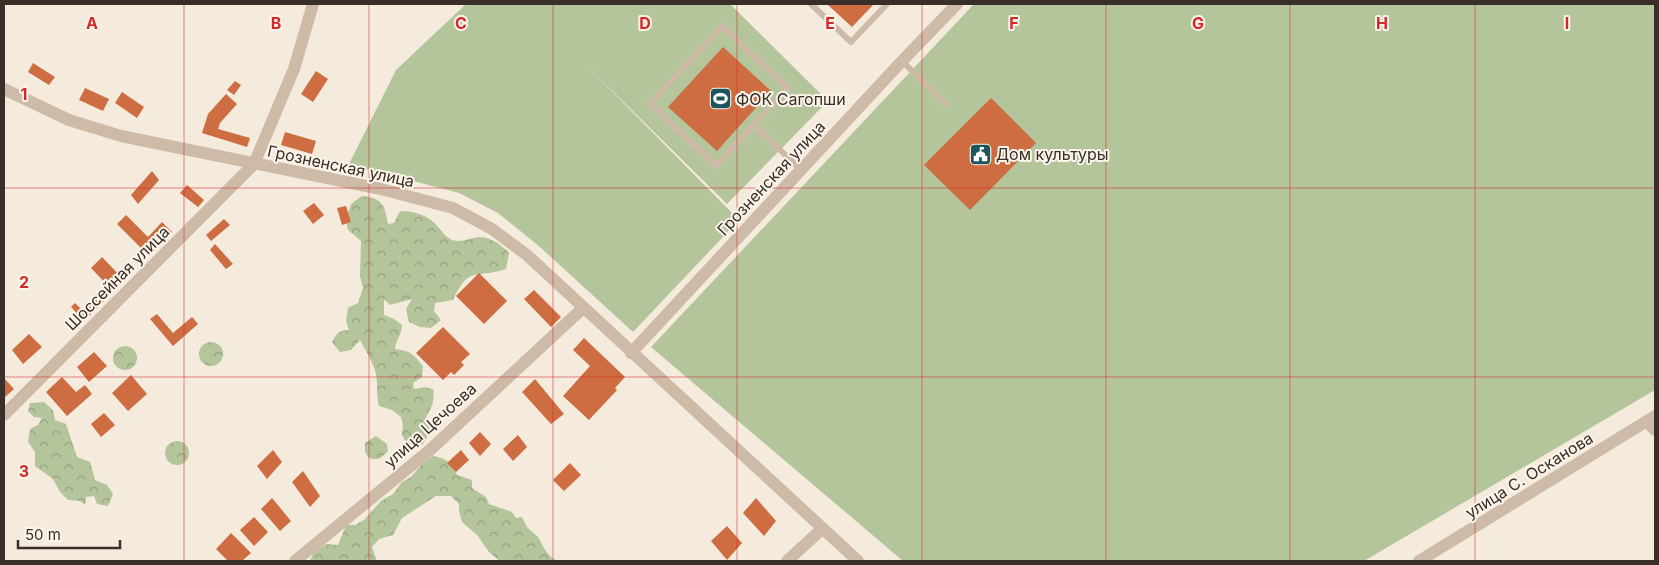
<svg xmlns="http://www.w3.org/2000/svg" width="1659" height="565" viewBox="0 0 1659 565" font-family="Inter,sans-serif">
<defs>
<pattern id="forest-crowns" width="20" height="18" patternUnits="userSpaceOnUse" patternTransform="scale(1.25)"><rect width="20" height="18" fill="#b4c49b"/><path d="M2 6a3 3 0 1 1 6 0M12 15a3 3 0 1 1 6 0" fill="none" stroke="#93a07e"/></pattern>
</defs>
<rect width="100%" height="100%" fill="#f4ebdd"/>
<path fill="#b4c49b" d="M466 4H730L828 101 727 204 588 67 739 220 633 332 540 247 498 213 459 193 383 173 348 166 396 70Z
M974 4H1655V390L1364 561H903L651 347Z"/>
<path fill="url(#forest-crowns)" d="M362 196C382 198 385 205 388 224L394 223 400 211C414 211 429 215 438 227 443 232 445 237 452 240 462 243 469 238 479 237 491 237 502 245 509 253L506 269C476 279 469 265 453 300L435 303 434 311 441 320 431 328 420 327 409 322 406 309 412 299 390 305 384 299V315L394 319 402 325C402 334 396 340 395 349 411 351 413 354 423 366L422 377 413 383 414 389 425 387 433 389C435 400 432 407 426 417L431 430 423 444 409 448 402 435 403 425 401 417 392 410 379 406C376 395 378 383 376 374 373 362 366 351 360 340L351 350 340 352 332 342C336 334 339 330 349 330L346 321 348 308 358 303 363 288 360 276 361 241 348 230 346 220 351 204Z
M199 354a12 12 0 1 1 24 0a12 12 0 1 1-24 0Z
M113 358a12 12 0 1 1 24 0a12 12 0 1 1-24 0Z
M44 402 53 410 55 420 66 424 77 457 90 462 95 480 107 485 113 494 108 506 97 504 94 496 86 497 85 505 80 501 68 500 60 492 53 479 35 466V452L28 442 30 429 38 425 42 418 34 417 28 411 30 403Z
M376 436 387 444 388 451C382 458 378 461 369 458L365 452V443Z
M165 453a12 12 0 1 1 24 0a12 12 0 1 1-24 0Z
M433 456C447 459 451 461 457 475L472 480V488L486 497 489 504 512 512 516 518 522 517 527 527 538 537 545 550 551 557 557 561H500L489 552 478 536 462 522 459 511V504L451 496H436L402 518 393 535 379 539 372 547 377 561H310L313 553 326 544 338 545 346 525H355L364 520 381 501 393 494 402 482 411 477 422 464Z"/>
<path fill="#cd6d41" d="M827 4H874L852 27Z
M723 47 771 91 717 151 668 107Z
M33 63 55 77 49 85 28 72Z
M316 71 328 79 313 102 301 94Z
M235 81 241 85 234 95 227 90Z
M85 88 109 99 103 111 79 100Z
M122 92 144 107 137 118 115 103Z
M226 94 237 104 220 123 218 129 250 138 247 147 202 133 208 114Z
M991 98 1036 143 970 210 924 165Z
M285 132 316 141 312 154 281 145Z
M152 171 159 180 138 204 131 195Z
M187 185 204 200 198 207 180 193Z
M314 203 324 215 313 224 303 211Z
M346 206 351 222 342 225 337 208Z
M126 215 148 237 162 222 172 232 149 256 117 224Z
M224 219 230 225 211 241 206 235Z
M215 244 233 264 226 269 210 250Z
M102 257 124 280 113 291 91 268Z
M479 273 507 301 484 324 456 296Z
M534 290 561 317 551 327 524 299Z
M98 295 104 301 84 321 71 307 75 303 83 311Z
M157 314 173 333 192 317 198 324 173 346 150 319Z
M443 327 470 354 461 362 464 365 454 375 451 372 443 380 416 353Z
M29 334 42 347 23 364 12 350Z
M584 338 625 377 615 388 617 390 589 420 563 396 590 366 573 350Z
M94 352 107 366 89 382 77 367Z
M131 375 147 394 128 411 112 393Z
M62 377 76 392 85 385 92 394 67 416 46 392Z
M4 378 14 389 4 398Z
M535 379 564 414 551 424 522 392Z
M104 413 115 425 101 437 91 424Z
M480 432 491 444 480 456 469 443Z
M518 435 527 447 513 461 503 449Z
M273 450 282 462 267 479 257 466Z
M461 450 469 460 456 472 447 463Z
M570 463 581 475 564 491 553 480Z
M303 471 320 496 310 507 292 482Z
M272 498 291 521 280 531 261 509Z
M756 498 776 521 764 536 743 513Z
M254 517 268 532 254 546 240 530Z
M727 526 742 543 727 560 711 541Z
M231 533 251 553 242 561H228L216 549Z"/>
<g fill="none" stroke-linecap="round" stroke-linejoin="round">
<path stroke="#cdbba8" stroke-width="6" d="M811 4 851 42 887 4
M722 26 788 88 716 166 650 104Z
M902 61 946 104
M754 125 801 170"/>
<path stroke="#cdbba8" stroke-width="12" d="M631 353 902 61 957 4
M4 415 254 164 294 69 313 4
M1647 422 1655 430
M295 561 430 450 583 308
M787 561 822 529"/>
<path stroke="#cdbba8" stroke-width="12" d="M4 89 69 120 121 136 381 189 453 208 492 229 527 255 858 561
M1419 561 1655 416"/>
</g>
<path fill="none" stroke="#d62828" stroke-width="1" stroke-opacity="0.55" d="M184 4V561M369 4V561M553 4V561M737 4V561M922 4V561M1106 4V561M1290 4V561M1475 4V561M4 188H1655M4 377H1655"/>
<defs>
<symbol id="stadium-square" viewBox="-11 -11 22 22"><rect x="-9" y="-9" width="18" height="18" rx="4" fill="#1b555e" stroke="#fbf4ea"/><path d="M0-5a6.5 5 0 1 0 0 10a6.5 5 0 1 0 0-10ZM-3.5-1.8h7v3.6h-7Z" fill="#fff"/></symbol>
<symbol id="civic-square" viewBox="-11 -11 22 22"><rect x="-9" y="-9" width="18" height="18" rx="4" fill="#1b555e" stroke="#fbf4ea"/><path d="M-.6-6.5H3V-4.5H.6V-3L4-1V1h2V6H-6V1h2V-1L-.6-3ZM-1.2 2.5V6h2.4V2.5Z" fill="#fff"/></symbol>
</defs>
<g fill-rule="evenodd">
<use href="#stadium-square" x="708" y="86" width="25" height="25"/>
<use href="#civic-square" x="968" y="142" width="25" height="25"/>
</g>
<g text-anchor="middle" dominant-baseline="central" stroke-width="4" stroke-linejoin="round" paint-order="stroke">
<g font-size="16" fill="#392f28" stroke="#fbf4ea" text-anchor="start">
<text x="736" y="99">ФОК Сагопши</text>
<text x="996" y="154">Дом культуры</text>
</g>
<g font-size="16" fill="#392f28" stroke="#fbf4ea">
<text transform="translate(341 166) rotate(12)">Грозненская улица</text>
<text transform="translate(771 178) rotate(-47)">Грозненская улица</text>
<text transform="translate(117 278) rotate(-45)">Шоссейная улица</text>
<text transform="translate(430 425) rotate(-42)">улица Цечоева</text>
<text transform="translate(1529 475) rotate(-32)">улица С. Осканова</text>
</g>
</g>
<g font-size="16" text-anchor="middle" font-weight="bold" fill="#d62828" stroke="#fbf4ea" stroke-width="4" stroke-linejoin="round" paint-order="stroke">
<text x="92" y="29">A</text>
<text x="276" y="29">B</text>
<text x="461" y="29">C</text>
<text x="645" y="29">D</text>
<text x="830" y="29">E</text>
<text x="1014" y="29">F</text>
<text x="1198" y="29">G</text>
<text x="1382" y="29">H</text>
<text x="1567" y="29">I</text>
<text x="24" y="100">1</text>
<text x="24" y="288">2</text>
<text x="24" y="477">3</text>
</g>
<rect width="1659" height="565" fill="none" stroke="#392f28" stroke-width="10"/>
<path d="M18 540v8h102v-8" fill="none" stroke="#392f28" stroke-width="2.5"/>
<text x="25" y="540" font-size="15" fill="#392f28" stroke="#fbf4ea" stroke-width="4" paint-order="stroke">50 m</text>
</svg>
